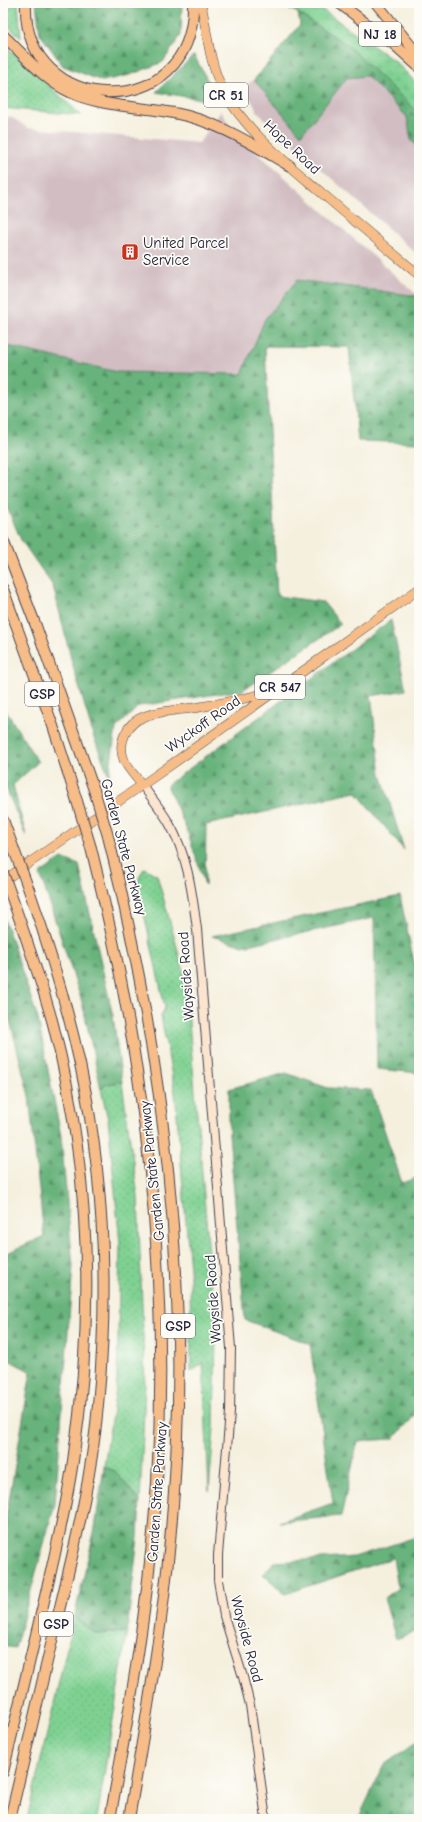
<svg xmlns="http://www.w3.org/2000/svg" width="422" height="1822" viewBox="0 0 422 1822" font-family="'Comic Neue',sans-serif">
<defs>
<pattern id="grass-dots" width="8" height="8" patternUnits="userSpaceOnUse"><rect width="8" height="8" fill="#7fd192"/><path d="M2 2h.1M6 6h.1" fill="none" stroke="#6db37f" stroke-width="1.8" stroke-linecap="round"/></pattern>
<pattern id="forest-firs" width="22" height="20" patternUnits="userSpaceOnUse"><rect width="22" height="20" fill="#67b37c"/><path d="M5 1l3.5 6h-7zM16 11l3.5 6h-7z" fill="#549167"/></pattern>
<pattern id="wetland-marsh" width="20" height="14" patternUnits="userSpaceOnUse"><rect width="20" height="14" fill="#7fd192"/><path d="M1 5h8M5 5V1M11 12h8M15 12V8" fill="none" stroke="#6db37f"/></pattern>
</defs>
<rect width="100%" height="100%" fill="#fdfcf7"/>
<filter id="ink" filterUnits="userSpaceOnUse"><feTurbulence type="fractalNoise" baseFrequency=".025" numOctaves="2"/><feDisplacementMap in="SourceGraphic" scale="8" xChannelSelector="R" yChannelSelector="G"/><feConvolveMatrix kernelMatrix="1 2 1 2 8 2 1 2 1" color-interpolation-filters="sRGB"/></filter>
<filter id="wash" filterUnits="userSpaceOnUse"><feTurbulence type="fractalNoise" baseFrequency=".012" numOctaves="4" result="noise"/><feDisplacementMap in="SourceGraphic" scale="16" xChannelSelector="R" yChannelSelector="G"/><feGaussianBlur stdDeviation="0.9" result="paint"/><feColorMatrix in="noise" values="0 0 0 0 0 0 0 0 0 0 0 0 0 0 0 0 0 1.4 0 .05"/><feComposite in="paint" operator="in"/></filter>
<g filter="url(#wash)">
<rect width="100%" height="100%" fill="#f5f0de"/>
<path fill="#d2bec2" d="M367 76 407 117 411 140 419 148V256L258 113 244 86 254 80 301 135 347 78Z
M221 111 234 132 417 295 390 292 265 319 243 374 117 372 3 345V120L10 116 28 128 199 143Z"/>
<path fill="url(#grass-dots)" stroke="#507a66" d="M3 3H18L21 38 3 21Z
M3 43 81 115 3 108Z
M144 868 157 875 185 976 216 1334 214 1428 209 1491 203 1363 191 1372 190 1269 175 1093 161 1016 165 1008 137 882Z
M122 1082 138 1197 145 1386 140 1502 115 1471 104 1467 117 1382 120 1244 108 1119 101 1089 105 1084Z
M74 1618 96 1634 127 1632 97 1819H27Z"/>
<path fill="url(#forest-firs)" stroke="#446a5c" d="M36 3H182L181 35 163 62 130 75 102 81 63 66 40 34Z
M298 13 346 44 419 113V148L411 140 407 117 367 76 347 78 301 135 254 80 300 25Z
M194 55 219 102 156 92Z
M297 280 419 296V443L358 441 349 347 265 346 277 596 323 602 341 624 243 690 139 706 116 728 109 776 94 738 72 663 53 586 21 540 3 498V345L117 372 242 374 265 319Z
M391 620 406 690 371 696 381 774 404 850 356 792 206 825 205 885 188 833 167 785Z
M3 706 38 762 13 785 26 836 3 781Z
M62 858 79 865 113 1016 122 1082 105 1084 101 1089 82 1002 40 874Z
M400 896 419 986V1073L377 1069 374 918 243 946 212 936Z
M3 915 38 1019 61 1136 73 1266 55 1504 15 1648 3 1646V1535L31 1372 3 1357V1255L44 1236 29 1096 3 993Z
M286 1073 328 1088 371 1090 402 1183 419 1177V1411L393 1439 358 1441 341 1516 279 1522 333 1503 310 1344 245 1320 229 1134V1089Z
M104 1467 115 1471 140 1502 138 1537 127 1632 96 1634 74 1618 95 1528Z
M419 1536V1630L396 1639 384 1598 398 1588 393 1558 285 1594 263 1574 274 1562 354 1557Z
M419 1740V1819H358L384 1765Z"/>
<path fill="url(#wetland-marsh)" stroke="#507a66" d="M275 3H313L397 63 419 86V113L346 44 298 13Z"/>
</g>
<g filter="url(#ink)">
<g fill="none" stroke-linecap="round" stroke-linejoin="round">
<defs>
<path id="secondary" d="M142 785C151 797 161 809 169 823 188 856 192 892 197 929L231 1348 230 1412 218 1555V1580L224 1616 243 1677 250 1705 266 1819"/>
<path id="primary" d="M201 3C207 31 209 62 222 88 243 128 284 161 317 189 351 218 385 247 419 275
M142 785C136 777 128 769 124 760 117 743 127 723 143 717 160 710 182 710 200 707 223 703 244 699 266 693
M3 881 158 774 419 589"/>
<path id="highway" d="M26 3C21 118 196 126 193 3
M339 3 396 46 419 67
M376 3 419 56
M3 35C24 55 44 80 70 92 97 106 143 107 174 113 217 121 252 144 290 166
M3 540 36 626 94 790
M3 589 53 726 77 801
M3 820 13 847
M108 836C164 1062 192 1285 172 1518 164 1619 146 1719 129 1819
M91 848C145 1057 170 1266 157 1482 150 1596 130 1707 110 1819
M3 1772C17 1715 30 1658 44 1601 55 1555 66 1508 73 1461 95 1315 90 1166 53 1024 41 980 26 938 11 895
M10 1819C26 1751 42 1683 58 1615 75 1546 92 1476 98 1405 109 1291 104 1176 80 1064 67 1005 49 947 29 890"/>
</defs>
<use href="#secondary" stroke="#424153" stroke-width="10"/>
<use href="#primary" stroke="#424153" stroke-width="10"/>
<use href="#highway" stroke="#424153" stroke-width="12"/>
<use href="#secondary" stroke="#fce5cf" stroke-width="8"/>
<use href="#primary" stroke="#f7bd88" stroke-width="9"/>
<use href="#highway" stroke="#f7bd88" stroke-width="10"/>
<defs>
<path id="highway-bridge" d="M94 790 108 836
M77 801 91 848
M13 847 29 890
M3 873 11 895"/>
</defs>
<use href="#highway-bridge" stroke="#424153" stroke-width="12" stroke-linecap="butt"/>
<use href="#highway-bridge" stroke="#f7bd88" stroke-width="10"/>
</g>
</g>
<defs>
<symbol id="building-square" viewBox="-11 -11 22 22"><rect x="-9" y="-9" width="18" height="18" rx="4" fill="#c8321e" stroke="#fdfcf7"/><path d="M-4-6H4V6H1V3H-1V6H-4ZM-2.5-4.3h1.7v1.8h-1.7ZM.8-4.3h1.7v1.8H.8ZM-2.5-1h1.7V.8h-1.7ZM.8-1h1.7V.8H.8Z" fill="#fff"/></symbol>
</defs>
<g fill-rule="evenodd">
<use href="#building-square" x="120" y="242" width="20" height="20"/>
</g>
<g text-anchor="middle" dominant-baseline="central" stroke-width="3.5" stroke-linejoin="round" paint-order="stroke">
<g fill="#fdfcf7" stroke="#646373" stroke-width="1">
<rect x="359" y="22" width="42" height="24" rx="3"/>
<rect x="204" y="83" width="44" height="24" rx="3"/>
<rect x="255" y="675" width="50" height="24" rx="3"/>
<rect x="25" y="682" width="34" height="24" rx="3"/>
<rect x="161" y="1314" width="34" height="24" rx="3"/>
<rect x="39" y="1612" width="34" height="24" rx="3"/>
</g>
<g font-size="14" font-weight="bold" fill="#22223b">
<text x="380" y="34">NJ 18</text>
<text x="226" y="95">CR 51</text>
<text x="280" y="687">CR 547</text>
<text x="42" y="694">GSP</text>
<text x="178" y="1326">GSP</text>
<text x="56" y="1624">GSP</text>
</g>
<g font-size="15" fill="#22223b" stroke="#fdfcf7">
<text transform="translate(292 147) rotate(43)">Hope Road</text>
<text transform="translate(203 724) rotate(-35)">Wyckoff Road</text>
<text transform="translate(124 847) rotate(75)">Garden State Parkway</text>
<text transform="translate(186 976) rotate(-94)">Wayside Road</text>
<text transform="translate(152 1171) rotate(-96)">Garden State Parkway</text>
<text transform="translate(213 1299) rotate(-94)">Wayside Road</text>
<text transform="translate(157 1492) rotate(-86)">Garden State Parkway</text>
<text transform="translate(247 1639) rotate(75)">Wayside Road</text>
</g>
<g font-size="15" fill="#22223b" stroke="#fdfcf7" text-anchor="start">
<text x="143" y="243">United Parcel<tspan x="143" dy="17">Service</tspan></text>
</g>
</g>
<rect width="422" height="1822" fill="none" stroke="#fdfcf7" stroke-width="16"/>
</svg>
